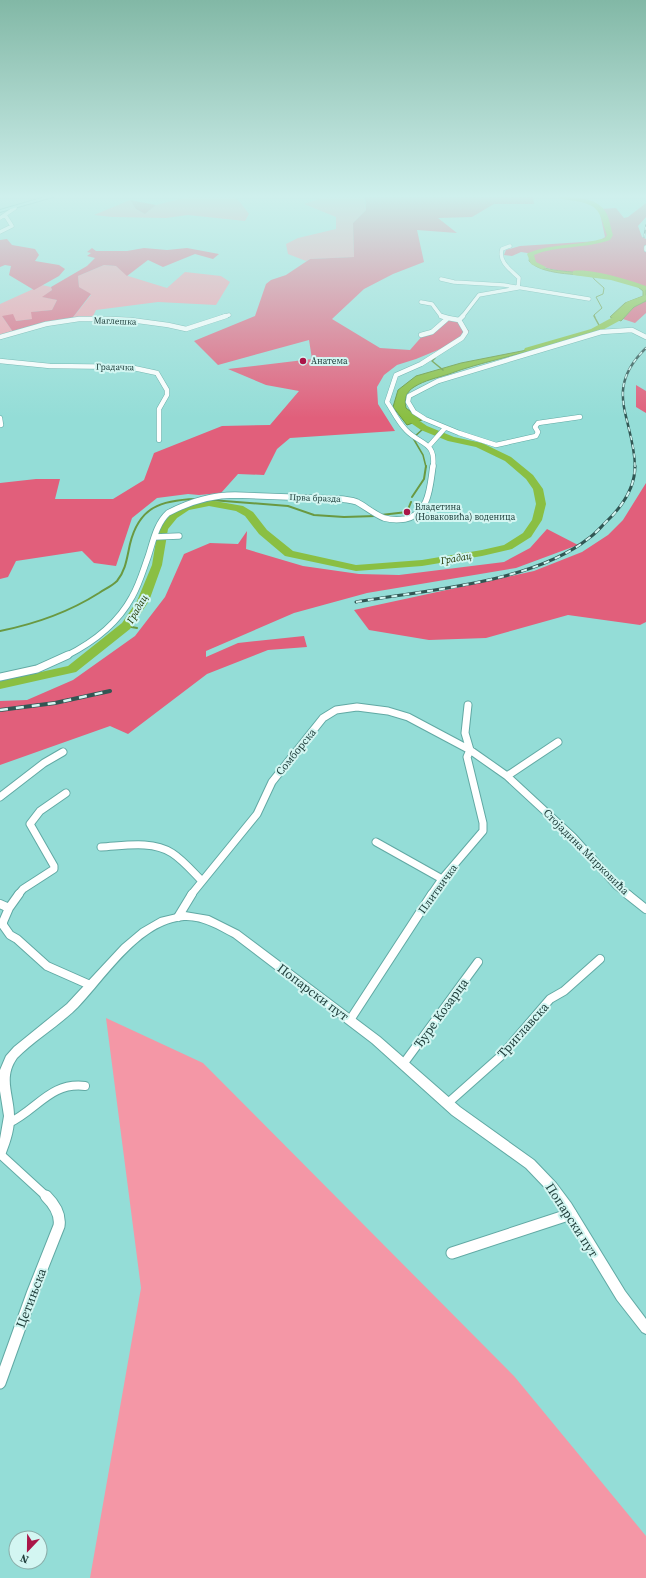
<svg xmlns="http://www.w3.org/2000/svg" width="646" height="1578" viewBox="0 0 646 1578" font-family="'Source Serif 4',serif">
<rect width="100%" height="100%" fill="#94ddd7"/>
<path fill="#f497a6" d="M188 197H234L240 202 249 214 245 221 188 215 166 218 112 217 94 215 130 200 136 209 145 214 156 205Z
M325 197H364L366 210 353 223 354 257 310 259 306 261 288 254 286 244 298 238 336 229V217L304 204Z
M104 265 116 266 128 276 167 288 185 272 221 276 230 282 216 305 158 302 96 310 91 320 70 321 91 295 79 287 78 276Z
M42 285 51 287 52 290 43 297 57 300 52 310 32 312V319L16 321 2 316 13 332 0 337V304Z
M106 1018 203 1063 514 1376 646 1536V1578H90L141 1288Z"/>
<path fill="#e15f7b" d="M365 197H533L534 204H494L472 217 438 218 457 233 417 230 424 262 393 274 364 289 332 319 380 348 410 350 424 334 432 332 448 318 459 320 469 331 462 338 450 345 416 359 397 365 384 375 377 387 378 404 395 431 290 438 277 449 264 475 238 474 221 493 199 495 188 494 157 498 132 518 116 566 94 563 82 551 16 561 8 577 0 579V483L36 479H60L55 499H113L144 480 154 453 222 426 270 425 299 391 266 385 228 369 312 359 309 340 218 365 194 341 255 316 266 284 271 280 286 275 310 259 354 257 353 223 366 210Z
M130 200 156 205 145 214 136 209Z
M646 203V217L638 226 642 237 646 239V287C632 282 618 278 604 275 581 271 555 274 534 263V254L521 252 512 256 504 255 506 250 520 246 599 241 605 237 599 209 616 208 624 218 628 217Z
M7 239 12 245 35 249 39 255 35 261 59 265 65 269 59 276 34 290 9 275 11 266 5 265 0 267V240Z
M92 248 96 251H127L144 248 167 250 187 248 219 254 213 259 195 254 163 267 148 260 127 276 116 266 104 265 78 276 79 287 91 294 70 321 13 332 2 316 13 314 16 321 32 319 31 312 52 310 57 300 42 297 52 290 51 287 87 266 95 258 87 256 91 253 87 252Z
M646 301V313L635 323 623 319 634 307Z
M636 385 646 391V413L636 407Z
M646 483V622L640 625 568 615 486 638 429 640 369 630 354 610 534 571 582 552 608 535 623 520Z
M547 529 578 545 516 568 367 593 294 613 206 651V657L238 643 304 636 307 647 268 650 207 674 128 734 110 726 0 765V701L27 700 73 680 135 636 165 597 184 554 210 543 238 544 247 531 246 549 303 566 359 574 399 575 504 562 530 548Z"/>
<path fill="#8abf43" stroke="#6a9941" d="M530 254C531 257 532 261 534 263 543 272 582 272 595 274V276C576 274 542 275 529 261Z
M633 283 646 287V301L634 307 621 321 610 317 625 303 643 296V291Z
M547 346C515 356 481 362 449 374 437 378 425 380 414 387 406 392 404 399 406 408L422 420 407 425 393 407 398 390 416 376 461 363Z"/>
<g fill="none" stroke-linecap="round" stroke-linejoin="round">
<path stroke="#6a9941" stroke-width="1" d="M591 274 594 279 604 288 603 294 596 297 602 308 594 315 595 317"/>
<path stroke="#6a9941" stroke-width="1.5" d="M594 316 600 327
M435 358 432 361 443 370
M424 428 413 438 423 455 426 467"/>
<path stroke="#6a9941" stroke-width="2" d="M412 497 424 479 426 466
M211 500 288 506 314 515 344 517 376 516
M381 515 407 512 411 502
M126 626 137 628
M0 631C35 624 69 612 99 593 105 589 112 586 117 581 126 570 127 557 130 544 139 507 161 500 196 499"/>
<path fill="#8abf43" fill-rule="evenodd" d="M558 197C573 197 596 197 605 211 610 218 610 227 613 235L610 240C585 249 558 245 534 255L536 262 546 267 542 269 531 264 527 254 528 253C553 243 580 246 605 238L607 235C599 214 602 206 576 201 570 200 563 200 558 197Z
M573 271C591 268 629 280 646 286V290L611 280 573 275Z
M646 295V300L633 306 619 321 597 333 528 352 524 350 525 348 591 329 613 317 627 302Z
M402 407 405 408 408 413 427 426 454 437 482 443 511 457 533 475 543 489 546 504 542 520 531 537 512 549 482 556 422 566 356 571 285 556 259 534 245 516 236 511 209 506 189 510 177 518 168 529 162 565 149 601 130 629 76 672 0 689V681L68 666 122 623 137 601 152 565 158 529 169 514 181 506 209 500 243 506 253 512 267 530 293 551 356 565 422 560 482 550 504 545 523 533 532 520 536 504 533 489 526 479 505 461 476 447 448 441 421 430 402 417 398 410Z"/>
<defs>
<path id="minor-far5" d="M0 218 15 208
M0 232 12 226 5 215
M510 246 502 249C498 262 511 270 519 278L518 288
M646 247V250
M441 279 454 282 504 285 589 299
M421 302 432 304 441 316 443 317
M222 317 229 315
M462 317 479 295 518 288"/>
<path id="minor-far4" d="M441 316 448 318
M421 335 432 332 448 318 459 320
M0 337 46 324 79 319H111L131 320 168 325 186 329 226 316
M0 361 50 366 129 367 157 373 167 390V395L159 409V440
M580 417 538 423 535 427 538 432 536 436 496 445 459 433 425 419 414 412 408 402 409 396 438 381 601 332 632 330 646 337
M0 418 1 425
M429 446 445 428
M433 467C436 441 420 445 406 430 398 422 393 411 387 402L396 375 421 364 462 338 466 332 459 320 463 316"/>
<path id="minor-far3" d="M155 537 179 536
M66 656C92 643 118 623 132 597 139 585 143 571 148 557 153 542 156 524 168 513 189 502 211 495 235 495L342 499C347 500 352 500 357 502 366 507 374 514 384 518 391 520 398 520 405 519 430 514 430 485 433 466"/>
<path id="minor-far2" d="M0 677 37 669 68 655
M468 705 465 733 470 750
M507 776 558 742
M0 797 44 763 63 752
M376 842 442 879
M101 847C123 846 152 840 172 853 183 860 193 872 202 881
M18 895 23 889 54 869V866L30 824 40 811 66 793
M191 895 257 814 272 782 323 718 336 710 357 707 388 711 408 717 470 750 507 776 573 837 617 886 629 895
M431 895 442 879 483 831V823L467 757 470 750"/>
<path id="minor-far1" d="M19 894 9 908 3 922V925L10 935 17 939 47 966 90 985
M627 894 646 909
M0 904 9 908
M178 917 192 894
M350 1020 432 894
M404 1063 478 962
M448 1103 502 1055 550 999 564 991 600 959
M9 1123C38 1109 50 1082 85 1086
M0 1154 47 1197"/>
<path id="minor" d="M452 1253 571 1214
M0 1383 32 1294 59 1226C61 1214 54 1204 46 1196"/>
<path id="tertiary" d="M185 912 209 916 239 931 380 1037 460 1107 534 1160 556 1183 571 1203 625 1291 646 1319V1334L642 1332 617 1300 563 1211 548 1191 526 1168 452 1115 372 1043 233 937C218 929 202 919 184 920 140 923 106 978 78 1007 59 1026 36 1039 17 1058 2 1079 15 1096 14 1119 14 1132 9 1145 4 1158L0 1159V1139L4 1116 0 1091V1070L6 1056 14 1047 67 1004 122 945 141 929 160 918Z"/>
<path id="primary" d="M45 197H53L0 212V210Z"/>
</defs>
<use href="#minor-far5" stroke="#61a9a4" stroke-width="4.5"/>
<use href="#minor-far4" stroke="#61a9a4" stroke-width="5.5"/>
<use href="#minor-far3" stroke="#61a9a4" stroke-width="7"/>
<use href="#minor-far2" stroke="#61a9a4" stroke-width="9"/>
<use href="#minor-far1" stroke="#61a9a4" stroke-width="10"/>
<use href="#minor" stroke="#61a9a4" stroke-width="13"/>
<use href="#tertiary" stroke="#61a9a4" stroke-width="2"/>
<use href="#primary" stroke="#3fa49e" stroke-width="2"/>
<use href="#minor-far5" stroke="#fff" stroke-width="3.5"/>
<use href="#minor-far4" stroke="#fff" stroke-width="4.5"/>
<use href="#minor-far3" stroke="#fff" stroke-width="5.5"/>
<use href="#minor-far2" stroke="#fff" stroke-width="7"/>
<use href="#minor-far1" stroke="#fff" stroke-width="8"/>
<use href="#minor" stroke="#fff" stroke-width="11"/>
<use href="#tertiary" fill="#fff" fill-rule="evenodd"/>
<use href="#primary" fill="#96e9e4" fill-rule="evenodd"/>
<defs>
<path id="rail-far3" d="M644 237 646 225"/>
<path id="rail-far2" d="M635 467C634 417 602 391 646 348"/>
<path id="rail-far1" d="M356 602C426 590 533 583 589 538 595 534 600 528 605 523 621 508 635 489 635 466"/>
<path id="rail" d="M0 710 55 703 110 691"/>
</defs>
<use href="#rail-far3" stroke="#315653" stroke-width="1.5"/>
<use href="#rail-far2" stroke="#315653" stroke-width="2.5"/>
<use href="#rail-far1" stroke="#315653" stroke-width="3"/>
<use href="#rail" stroke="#315653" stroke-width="4"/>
<use href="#rail-far3" stroke="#d3f6f2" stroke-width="1" stroke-dasharray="3.5" stroke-linecap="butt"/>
<use href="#rail-far2" stroke="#d3f6f2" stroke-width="1.5" stroke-dasharray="4.5" stroke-linecap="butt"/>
<use href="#rail-far1" stroke="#d3f6f2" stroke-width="2" stroke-dasharray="6" stroke-linecap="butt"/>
<use href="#rail" stroke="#d3f6f2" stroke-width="2.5" stroke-dasharray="8" stroke-linecap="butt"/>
</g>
<linearGradient id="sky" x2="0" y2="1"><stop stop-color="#82b8a6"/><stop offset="0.47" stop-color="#cff0ed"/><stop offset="1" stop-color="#cff0ed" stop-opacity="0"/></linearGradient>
<rect width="646" height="418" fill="url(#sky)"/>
<g fill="#aa1648" stroke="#d3f6f2" stroke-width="1.5">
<circle cx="303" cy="361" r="4"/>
<circle cx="407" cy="512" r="4"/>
</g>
<g text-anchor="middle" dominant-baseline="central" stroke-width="4" stroke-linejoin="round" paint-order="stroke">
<g font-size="9" fill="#203f3c" stroke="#d3f6f2">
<text transform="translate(115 321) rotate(2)">Маглешка</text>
<text transform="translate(115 367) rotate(1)">Градачка</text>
<text transform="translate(315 498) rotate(2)">Прва бразда</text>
</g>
<g font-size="9" fill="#203f3c" stroke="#d3f6f2" text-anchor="start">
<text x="311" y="361">Анатема</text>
<text x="415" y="507">Владетина<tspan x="415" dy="10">(Новаковића) воденица</tspan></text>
</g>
<g font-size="10" font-style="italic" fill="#253907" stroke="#d3f6f2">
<text transform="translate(456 558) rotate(-10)">Градац</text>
<text transform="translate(137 609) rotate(-60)">Градац</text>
</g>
<g font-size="11" fill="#203f3c" stroke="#d3f6f2">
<text transform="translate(296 752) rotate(-51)">Сомборска</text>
<text transform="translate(586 852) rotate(45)">Стојадина Мирковића</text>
<text transform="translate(438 889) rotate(-54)">Плитвичка</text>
</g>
<g font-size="13" fill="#203f3c" stroke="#d3f6f2">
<text transform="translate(313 992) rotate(37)">Попарски пут</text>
<text transform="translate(441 1013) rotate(-54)">Ђуре Козарца</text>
<text transform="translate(523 1030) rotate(-48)">Триглавска</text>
<text transform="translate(572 1220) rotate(57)">Попарски пут</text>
<text transform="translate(31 1298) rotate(-69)">Цетињска</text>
</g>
</g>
<g transform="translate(28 1550) rotate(202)"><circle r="19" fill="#d3f6f2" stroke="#8bada9"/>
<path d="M0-3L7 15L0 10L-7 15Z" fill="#aa1648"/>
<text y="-6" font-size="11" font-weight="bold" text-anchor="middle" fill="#203f3c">N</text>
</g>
</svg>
